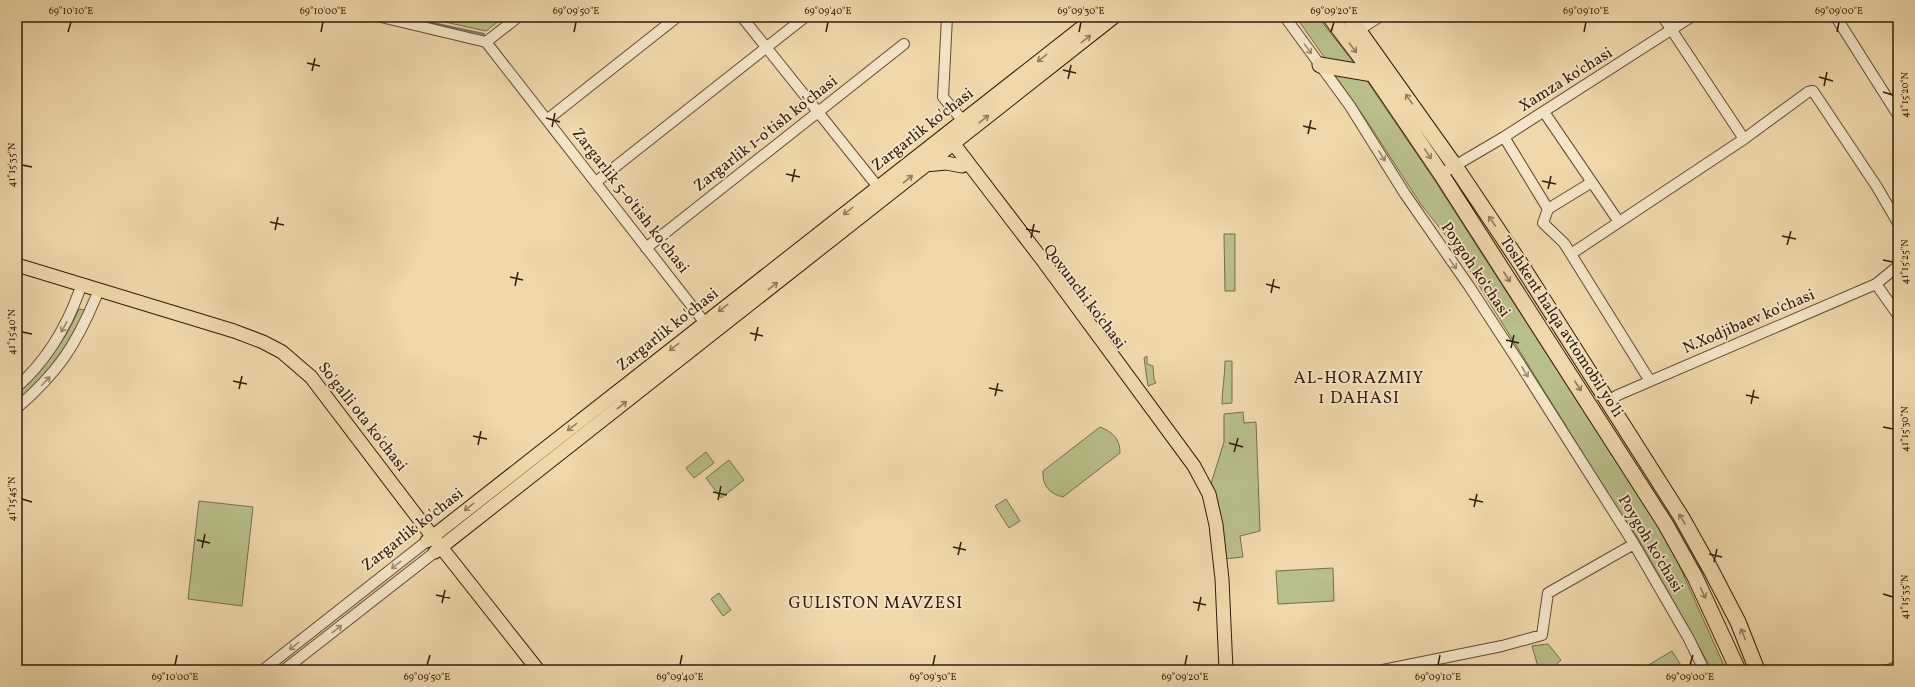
<svg xmlns="http://www.w3.org/2000/svg" width="1915" height="687" viewBox="0 0 1915 687" font-family="Vollkorn,serif">
<rect width="100%" height="100%" fill="#f0d8ab"/>
<filter id="stains"><feTurbulence type="fractalNoise" baseFrequency=".005" numOctaves="4"/><feColorMatrix values="0 0 0 0 .2 0 0 0 0 .09 0 0 0 0 .02 0 0 0 .5 -.17"/></filter>
<radialGradient id="worn" r=".72"><stop offset=".6" stop-color="#630" stop-opacity="0"/><stop offset="1" stop-color="#630" stop-opacity=".3"/></radialGradient>
<path fill="#b9bf89" stroke="#766d4a" d="M422 17H504L486 31Z
M1296 17H1318L1355 64 1327 61Z
M1334 74 1363 75 1435 181 1671 547 1726 670H1712L1639 540 1610 497 1457 250 1420 203 1365 118Z
M1224 234H1235V291H1225Z
M79 309 85 310 79 326 54 367 17 402V392C43 367 65 343 79 309Z
M1147 356V364L1153 366 1154 379 1156 383 1148 386 1144 358Z
M1225 361H1232V403L1222 404C1222 389 1225 376 1225 361Z
M1243 412 1244 423 1256 422 1260 531 1240 536 1243 557 1224 559 1210 487 1224 442V414Z
M1100 427C1113 432 1120 439 1120 453L1063 497C1050 494 1042 486 1043 471Z
M706 452 714 463 694 478 686 468Z
M729 460 744 480 721 498 706 478Z
M1006 499 1020 521 1009 528 995 506Z
M199 501 253 507 242 606 188 599Z
M1333 568 1334 601 1278 604 1276 571Z
M719 593 731 610 723 616 711 599Z
M1548 644 1561 660 1550 670H1539L1532 646Z
M1672 651 1684 670H1640Z"/>
<g fill="none" stroke-linecap="round" stroke-linejoin="round">
<path stroke="#717a6c" stroke-width="2" d="M405 17 484 34"/>
<defs>
<path id="minor" d="M381 17 486 42
M742 17 878 187
M947 17 943 97 967 126
M1285 17 1350 106 1405 194 1469 286 1518 361 1634 544 1689 639 1704 670
M1663 17 1744 139
M1836 17 1898 115
M1359 30 1379 17
M486 42 705 323
M486 42 518 17
M1544 112 1619 222
M548 119 677 17
M1504 137 1548 209 1543 223 1564 243 1650 381
M1441 174 1504 137 1691 17
M596 182 805 17
M1548 209 1592 182
M646 248 904 44
M1571 254 1744 139 1808 92 1813 91 1877 187 1898 223
M1876 284 1898 315
M17 387C46 361 66 328 79 292
M1608 401 1618 395 1876 284 1898 266
M17 408C58 372 75 347 96 297
M263 670 427 541
M284 670 435 552
M1383 670 1502 646 1542 635 1548 593 1634 544
M1889 670 1898 666"/>
<path id="major" d="M946 138 953 143 1041 258 1194 466 1209 494 1216 525 1222 579 1226 670
M925 165 946 163 962 166
M17 265 234 331 263 342 282 352 311 377 422 523 538 670
M427 541 1095 17
M435 552 1114 17"/>
<path id="highway" d="M1330 17 1373 74 1441 174 1666 525 1695 577 1738 670
M1349 17 1455 166 1520 263 1682 518 1711 570 1738 622 1757 670
M1320 65 1373 74"/>
</defs>
<use href="#minor" stroke="#624a32" stroke-width="12"/>
<use href="#major" stroke="#331b0a" stroke-width="15"/>
<use href="#highway" stroke="#331b0a" stroke-width="17"/>
<use href="#minor" stroke="#f5e6c8" stroke-width="10"/>
<use href="#major" stroke="#f0d8ab" stroke-width="13"/>
<use href="#highway" stroke="#f0d8ab" stroke-width="15"/>
</g>
<defs><path id="oneway-shaft" d="M-6 0H5M1.5-3L5.5 0L1.5 3" fill="none" stroke-width="1.6" stroke-linecap="round" stroke-linejoin="round"/></defs>
<g stroke="#927a5a">
<use href="#oneway-shaft" transform="translate(1086 39) rotate(-38)"/>
<use href="#oneway-shaft" transform="translate(1353 48) rotate(53)"/>
<use href="#oneway-shaft" transform="translate(1042 58) rotate(142)"/>
<use href="#oneway-shaft" transform="translate(1409 99) rotate(-125)"/>
<use href="#oneway-shaft" transform="translate(984 119) rotate(-38)"/>
<use href="#oneway-shaft" transform="translate(1428 154) rotate(56)"/>
<use href="#oneway-shaft" transform="translate(908 179) rotate(-40)"/>
<use href="#oneway-shaft" transform="translate(848 211) rotate(142)"/>
<use href="#oneway-shaft" transform="translate(1492 221) rotate(-124)"/>
<use href="#oneway-shaft" transform="translate(1507 277) rotate(57)"/>
<use href="#oneway-shaft" transform="translate(773 286) rotate(-38)"/>
<use href="#oneway-shaft" transform="translate(723 308) rotate(142)"/>
<use href="#oneway-shaft" transform="translate(674 347) rotate(142)"/>
<use href="#oneway-shaft" transform="translate(1578 386) rotate(57)"/>
<use href="#oneway-shaft" transform="translate(622 405) rotate(-38)"/>
<use href="#oneway-shaft" transform="translate(572 427) rotate(142)"/>
<use href="#oneway-shaft" transform="translate(469 507) rotate(142)"/>
<use href="#oneway-shaft" transform="translate(1682 519) rotate(-121)"/>
<use href="#oneway-shaft" transform="translate(1703 593) rotate(65)"/>
<use href="#oneway-shaft" transform="translate(1743 634) rotate(-112)"/>
</g>
<g stroke="#9e8b72">
<use href="#oneway-shaft" transform="translate(1308 49) rotate(54)"/>
<use href="#oneway-shaft" transform="translate(1382 156) rotate(58)"/>
<use href="#oneway-shaft" transform="translate(1453 264) rotate(54)"/>
<use href="#oneway-shaft" transform="translate(64 327) rotate(119)"/>
<use href="#oneway-shaft" transform="translate(1525 372) rotate(58)"/>
<use href="#oneway-shaft" transform="translate(46 381) rotate(-46)"/>
<use href="#oneway-shaft" transform="translate(396 565) rotate(142)"/>
<use href="#oneway-shaft" transform="translate(337 629) rotate(-38)"/>
<use href="#oneway-shaft" transform="translate(294 646) rotate(142)"/>
</g>
<path fill="none" stroke="#331b0a" stroke-width="1.5" d="M68 32 71 22M321 32 323 22M574 32 576 22M826 32 828 22M1079 32 1081 22M1331 32 1334 22M1584 32 1586 22M1837 32 1839 22M307 63 320 66M1063 70 1076 73M312 71 315 58M1819 77 1833 81M1068 79 1071 65M1824 86 1827 72M1883 92 1893 95M546 118 560 122M1303 126 1316 129M552 127 555 113M1308 134 1311 120M22 165 32 167M786 174 800 177M1542 181 1556 184M792 182 795 169M1548 189 1551 176M270 222 284 225M1026 229 1040 232M275 230 278 217M1782 236 1796 239M1031 238 1034 224M1787 245 1791 231M1883 260 1893 262M510 277 523 280M1266 284 1280 288M515 286 518 272M1271 293 1274 279M22 332 32 334M750 333 763 336M1506 340 1519 343M755 341 758 327M1511 348 1514 335M233 381 247 384M989 388 1003 391M239 389 242 376M1746 395 1759 398M995 396 998 383M1751 404 1754 390M1883 427 1893 429M473 436 487 439M1229 443 1243 447M478 445 481 431M1234 452 1238 438M713 492 727 495M22 499 32 502M1469 499 1483 502M718 500 721 486M1474 507 1477 494M197 540 210 543M953 547 966 550M202 548 205 534M1709 554 1722 557M958 555 961 542M1714 562 1717 549M1883 594 1893 597M436 595 450 598M1193 602 1206 605M442 603 445 590M1198 611 1201 597M175 665 177 655M427 665 430 655M680 665 682 655M933 665 935 655M1185 665 1187 655M1438 665 1440 655M1690 665 1693 655"/>
<g text-anchor="middle" dominant-baseline="central" stroke-width="3.5" stroke-linejoin="round" paint-order="stroke">
<g font-size="16" fill="#331b0a" stroke="#f5e6c8">
<text transform="translate(1566 80) rotate(-32)">Xamza ko'chasi</text>
<text transform="translate(923 130) rotate(-38)">Zargarlik ko'chasi</text>
<text transform="translate(766 134) rotate(-38)">Zargarlik 1-o'tish ko'chasi</text>
<text transform="translate(630 201) rotate(52)">Zargarlik 5-o'tish ko'chasi</text>
<text transform="translate(1475 270) rotate(56)">Poygoh koʻchasi</text>
<text transform="translate(1084 297) rotate(53)">Qovunchi ko'chasi</text>
<text transform="translate(1749 322) rotate(-23)">N.Xodjibaev ko'chasi</text>
<text transform="translate(1561 327) rotate(57)">Toshkent halqa avtomobil yo'li</text>
<text transform="translate(668 330) rotate(-38)">Zargarlik ko'chasi</text>
<text transform="translate(362 417) rotate(52)">So'galli ota ko'chasi</text>
<text transform="translate(413 530) rotate(-38)">Zargarlik ko'chasi</text>
<text transform="translate(1650 544) rotate(59)">Poygoh koʻchasi</text>
</g>
<g font-size="17" letter-spacing="1" fill="#331b0a" stroke="#f5e6c8">
<text x="1359" y="378">AL-HORAZMIY<tspan x="1359" dy="20">1 DAHASI</tspan></text>
<text x="876" y="603">GULISTON MAVZESI</text>
</g>
</g>
<rect width="1915" height="687" fill="none" stroke="#f0d8ab" stroke-width="44"/>
<rect x="22" y="22" width="1871" height="643" fill="none" stroke="#331b0a" stroke-width="1.5"/>
<g font-size="10" text-anchor="middle" fill="#331b0a">
<text x="71" y="14">69°10'10"E</text>
<text x="323" y="14">69°10'00"E</text>
<text x="576" y="14">69°09'50"E</text>
<text x="828" y="14">69°09'40"E</text>
<text x="1081" y="14">69°09'30"E</text>
<text x="1334" y="14">69°09'20"E</text>
<text x="1586" y="14">69°09'10"E</text>
<text x="1839" y="14">69°09'00"E</text>
<text transform="translate(1904 95) rotate(-90)" y="4">41°15'20"N</text>
<text transform="translate(11 165) rotate(-90)" y="4">41°15'35"N</text>
<text transform="translate(1904 262) rotate(-90)" y="4">41°15'25"N</text>
<text transform="translate(11 332) rotate(-90)" y="4">41°15'40"N</text>
<text transform="translate(1904 429) rotate(-90)" y="4">41°15'30"N</text>
<text transform="translate(11 499) rotate(-90)" y="4">41°15'45"N</text>
<text transform="translate(1904 597) rotate(-90)" y="4">41°15'35"N</text>
<text x="175" y="680">69°10'00"E</text>
<text x="427" y="680">69°09'50"E</text>
<text x="680" y="680">69°09'40"E</text>
<text x="933" y="680">69°09'30"E</text>
<text x="1185" y="680">69°09'20"E</text>
<text x="1438" y="680">69°09'10"E</text>
<text x="1690" y="680">69°09'00"E</text>
</g>
<rect width="100%" height="100%" filter="url(#stains)"/>
<rect width="100%" height="100%" fill="url(#worn)"/>
</svg>
